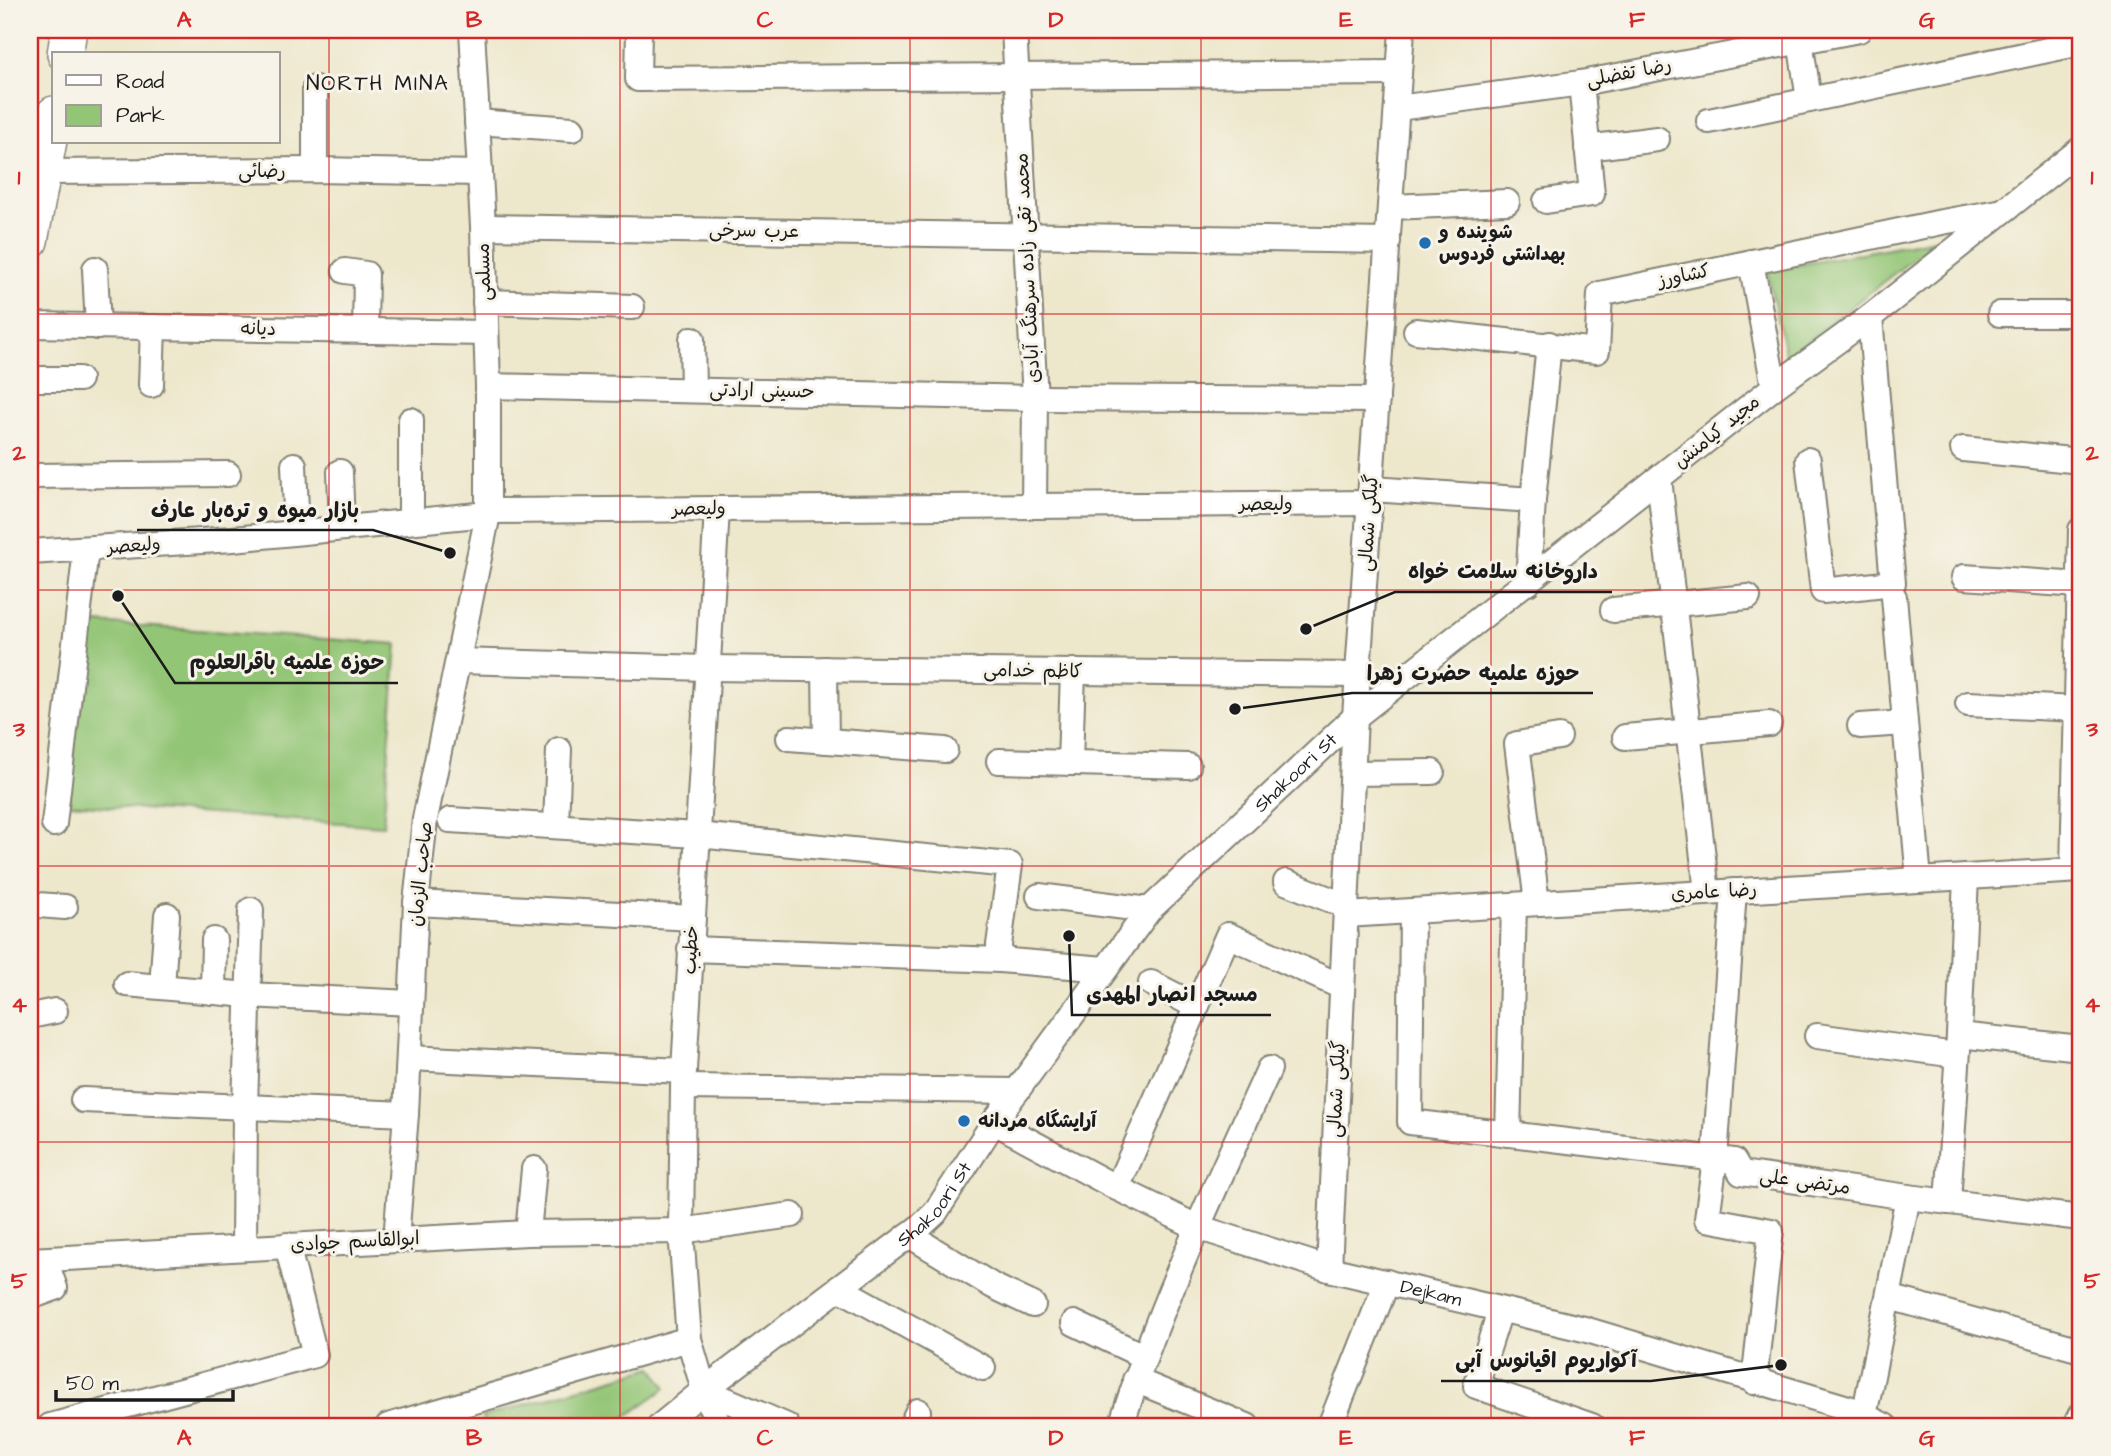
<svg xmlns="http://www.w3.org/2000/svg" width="2111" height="1456" viewBox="0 0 2111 1456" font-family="'Architects Daughter','Playpen Sans Arabic',sans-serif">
<rect width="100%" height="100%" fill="#f7f3e8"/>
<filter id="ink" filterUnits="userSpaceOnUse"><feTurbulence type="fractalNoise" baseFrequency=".0143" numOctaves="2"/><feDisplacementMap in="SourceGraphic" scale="14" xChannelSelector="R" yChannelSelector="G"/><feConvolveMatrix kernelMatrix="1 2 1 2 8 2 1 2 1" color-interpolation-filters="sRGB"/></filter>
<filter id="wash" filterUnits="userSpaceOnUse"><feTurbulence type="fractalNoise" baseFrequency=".00686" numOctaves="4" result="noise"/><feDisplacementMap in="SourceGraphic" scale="28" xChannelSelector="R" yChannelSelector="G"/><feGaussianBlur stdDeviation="1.57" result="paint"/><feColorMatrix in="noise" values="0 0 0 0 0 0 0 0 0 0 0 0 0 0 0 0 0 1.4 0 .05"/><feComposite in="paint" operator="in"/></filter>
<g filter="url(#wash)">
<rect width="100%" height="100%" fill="#ede7cb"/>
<path fill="#92c575" stroke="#577048" stroke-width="2" d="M1940 238 1786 357 1767 271Z
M82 622 397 644 383 826 69 804Z
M653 1367 666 1388 613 1426H485L482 1417Z"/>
</g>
<g filter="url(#ink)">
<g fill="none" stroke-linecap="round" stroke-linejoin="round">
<defs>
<g id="minor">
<path d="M639 30 638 79 1399 73"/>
<path d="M1014 30 1035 398 1034 506"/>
<path d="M1800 40 1809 100"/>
<path d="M315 88V170"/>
<path d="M1398 108 1581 83 1859 30"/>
<path d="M1709 121 2081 43"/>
<path d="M477 122 572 129"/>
<path d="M1587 148 1657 139"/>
<path d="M43 172 315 170 480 173"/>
<path d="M1546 201 1592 194 1581 83"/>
<path d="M1391 207 1507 202"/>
<path d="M483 227 1388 241"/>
<path d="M1751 262 1774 387"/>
<path d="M95 269 98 327"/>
<path d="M345 271 366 274 365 331"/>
<path d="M485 302 632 307"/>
<path d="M2000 314H2081"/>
<path d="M30 325 486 333"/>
<path d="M1416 331 1597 351 1600 294 1942 222 1998 212"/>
<path d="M692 339 693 390"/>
<path d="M30 379H79"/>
<path d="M151 385 153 327"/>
<path d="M488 386 1035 398 1377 400"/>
<path d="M1963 449 2081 461"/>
<path d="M1808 460 1823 591 1893 583 1870 317"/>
<path d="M294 465 297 532"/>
<path d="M340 472 342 527"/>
<path d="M30 476 228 474"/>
<path d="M1659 479 1707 892"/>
<path d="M1372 489 1533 500"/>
<path d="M717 509 683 1087 681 1231 689 1339 704 1390 719 1426"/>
<path d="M411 520V420"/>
<path d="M30 552 233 539 488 514 494 511 1370 503"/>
<path d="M1964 577 2080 585"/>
<path d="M1528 583 1533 500 1549 344"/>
<path d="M1894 597 1919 880"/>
<path d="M1613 610 1748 597"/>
<path d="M458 661 707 668 1358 675"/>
<path d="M825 669 826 741"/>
<path d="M1968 704 2077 709"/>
<path d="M1860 726 1905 723"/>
<path d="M1625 737 1769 724"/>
<path d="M789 738 945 750"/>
<path d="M999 761 1188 766"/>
<path d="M1070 763 1073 671"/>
<path d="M1353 773 1432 772"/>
<path d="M450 820 697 835 1010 865 999 945 1000 960"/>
<path d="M54 824 86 549"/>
<path d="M556 825 559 750"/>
<path d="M2073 870 2081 530"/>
<path d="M1286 882 1346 906"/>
<path d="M1734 891 1715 1159 1707 1219 1771 1231 1754 1382"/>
<path d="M1039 896 1149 910"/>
<path d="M30 902 38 905 65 907"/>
<path d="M416 903 693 918"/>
<path d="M1537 903 1517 744 1559 737"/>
<path d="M1412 911 1410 1122 1734 1161 1741 1173 1908 1197 2081 1218"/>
<path d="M1346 915 2081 870"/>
<path d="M690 949 1000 960 1105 969"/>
<path d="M1151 983 1196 1006"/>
<path d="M127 984 248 995 411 1003"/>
<path d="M162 987 167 915"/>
<path d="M213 992 214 940"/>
<path d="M30 1016 55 1011"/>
<path d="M1959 1035 2081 1048"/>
<path d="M1817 1036 1956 1055"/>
<path d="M409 1058 684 1071"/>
<path d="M683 1087 1017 1091"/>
<path d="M83 1100 406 1114"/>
<path id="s1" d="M994 1122 1117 1188 1197 1227 1329 1269 1584 1329 1848 1408 1885 1426"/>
<path d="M1508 1134 1514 905"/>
<path d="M1117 1188 1228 935 1342 987"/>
<path d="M1948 1202 1959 1035 1966 877"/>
<path d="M528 1233 534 1169"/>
<path d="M909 1235 993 1286 1033 1305"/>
<path d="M396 1240 406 1114 416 903 425 819 488 514V386L483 227 472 30"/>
<path d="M244 1247 245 1107 251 910"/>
<path d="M30 1260 528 1233 681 1231 792 1215"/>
<path d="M1329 1269 1355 717 1402 30"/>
<path d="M839 1288 983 1368"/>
<path d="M30 1297 55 1288 45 1260"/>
<path d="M1889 1297 2081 1350"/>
<path d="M1500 1311 1476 1386 1592 1426"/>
<path d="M1074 1323 1145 1357"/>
<path d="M1135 1380 1247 1426"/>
<path d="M704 1390 787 1426"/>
<path d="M1864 1416 1908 1197"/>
<path d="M50 1426 315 1355 287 1245"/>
<path d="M388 1426 689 1339"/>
<path id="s2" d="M660 1426 704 1390 921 1226 935 1213 994 1122 1149 910 1355 717 1774 387 1870 317 2081 149"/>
<path d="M911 1426 918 1411"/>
<path d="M1121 1426C1160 1303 1216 1186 1269 1069"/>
<path d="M1330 1426 1387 1282"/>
<path d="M2075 1426 2081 1414"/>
</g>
<path id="secondary" d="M65 54 69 30
M30 241 54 114"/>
</defs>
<use href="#minor" stroke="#848274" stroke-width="28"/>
<use href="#secondary" stroke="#848274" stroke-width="38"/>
<use href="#minor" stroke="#fff" stroke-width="24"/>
<use href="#secondary" stroke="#fff" stroke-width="35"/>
</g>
</g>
<path fill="none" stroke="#d62828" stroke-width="2" stroke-opacity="0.55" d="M329 30V1426M620 30V1426M910 30V1426M1201 30V1426M1491 30V1426M1782 30V1426M30 314H2081M30 590H2081M30 866H2081M30 1142H2081"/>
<g fill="#1f6fb2" stroke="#f7f3e8" stroke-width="2.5">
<circle cx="1425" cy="243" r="7"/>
<circle cx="964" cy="1121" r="7"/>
</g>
<g text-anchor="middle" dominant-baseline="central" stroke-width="6" stroke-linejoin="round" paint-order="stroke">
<g font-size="19" fill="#1c1c1c" stroke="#f7f3e8">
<text transform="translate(1629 73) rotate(-11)">رضا تفضلی</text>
<text x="262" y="171">رضائی</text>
<text transform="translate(754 231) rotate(1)">عرب سرخی</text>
<text transform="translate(1028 268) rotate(-93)">محمد تقی زاده سرهنگ آبادی</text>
<text transform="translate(484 272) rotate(-92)">مسلمی</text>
<text transform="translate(1684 276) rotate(-12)">کشاورز</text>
<text transform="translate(258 329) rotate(1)">دیانه</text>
<text transform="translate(762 391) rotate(1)">حسینی ارادتی</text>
<text transform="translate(1717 432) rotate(-39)">مجید کیامنش</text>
<text x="1266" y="504">ولیعصر</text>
<text transform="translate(699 509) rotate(-1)">ولیعصر</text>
<text transform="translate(1369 523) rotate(-86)">گيلکی شمالی</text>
<text transform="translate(134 546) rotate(-4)">ولیعصر</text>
<text transform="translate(1033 671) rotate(1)">کاظم خدامی</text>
<text stroke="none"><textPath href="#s2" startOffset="920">Shakoori St</textPath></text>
<text transform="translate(421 874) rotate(-84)">صاحب الزمان</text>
<text transform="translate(1714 892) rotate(-3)">رضا عامری</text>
<text transform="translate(691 950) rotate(-87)">خطیب</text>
<text transform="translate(1337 1089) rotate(-87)">گيلکی شمالی</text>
<text transform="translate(1805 1182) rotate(8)">مرتضی علی</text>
<text stroke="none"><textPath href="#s2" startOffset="354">Shakoori St</textPath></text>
<text transform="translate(355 1242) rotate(-3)">ابوالقاسم جوادی</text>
<text stroke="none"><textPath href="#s1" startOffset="472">Dejkam</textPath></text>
</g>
<g font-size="19" font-weight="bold" fill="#1c1c1c" stroke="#f7f3e8" text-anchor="start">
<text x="1439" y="232">شوینده و<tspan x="1439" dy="22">بهداشتی فردوس</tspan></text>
<text x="978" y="1121">آرایشگاه مردانه</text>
</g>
<g font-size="21" letter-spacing="2" fill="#1c1c1c" stroke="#f7f3e8">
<text x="378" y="83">NORTH MINA</text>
</g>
</g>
<path fill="none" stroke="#1c1c1c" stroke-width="2.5" d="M450 553L373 530H137M1306 629L1395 592H1612M118 596L175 683H398M1235 709L1352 693H1593M1069 936L1072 1015H1271M1781 1365L1651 1381H1441"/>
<g fill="#1c1c1c" stroke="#f7f3e8" stroke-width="2.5">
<circle cx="450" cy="553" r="7"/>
<circle cx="1306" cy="629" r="7"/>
<circle cx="118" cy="596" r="7"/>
<circle cx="1235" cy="709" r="7"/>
<circle cx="1069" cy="936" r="7"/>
<circle cx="1781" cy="1365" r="7"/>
</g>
<g font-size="21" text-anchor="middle" font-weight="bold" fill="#1c1c1c" stroke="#f7f3e8" stroke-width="6" stroke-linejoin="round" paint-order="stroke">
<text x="255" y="517">بازار میوه و تره‌بار عارف</text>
<text x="1503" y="578">داروخانه سلامت خواه</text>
<text x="287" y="669">حوزه علمیه باقرالعلوم</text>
<text x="1473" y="680">حوزه علمیه حضرت زهرا</text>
<text x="1172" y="1001">مسجد انصار المهدی</text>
<text x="1546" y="1367">آکواریوم اقیانوس آبی</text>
</g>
<rect width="2111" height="1456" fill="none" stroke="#f7f3e8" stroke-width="77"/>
<rect x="52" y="52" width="228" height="91" fill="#f7f3e8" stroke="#9f9d96" stroke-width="2"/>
<rect x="66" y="75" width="35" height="10" fill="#ffffff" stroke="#9f9d96" stroke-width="2"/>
<text x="116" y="88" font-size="21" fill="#1c1c1c">Road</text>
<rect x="66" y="105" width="35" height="21" fill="#92c575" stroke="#9f9d96" stroke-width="2"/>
<text x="116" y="122" font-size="21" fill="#1c1c1c">Park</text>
<path d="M56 1390v10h177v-10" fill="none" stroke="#1c1c1c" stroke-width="3.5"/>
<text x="66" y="1390" font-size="21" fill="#1c1c1c" stroke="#f7f3e8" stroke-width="5" paint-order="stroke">50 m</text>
<rect x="38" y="38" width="2034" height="1380" fill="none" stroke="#d62828" stroke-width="2.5"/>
<g font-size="23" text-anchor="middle" font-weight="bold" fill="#d62828">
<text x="184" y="27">A</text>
<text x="474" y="27">B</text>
<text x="765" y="27">C</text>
<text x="1056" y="27">D</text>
<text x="1346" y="27">E</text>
<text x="1637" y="27">F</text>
<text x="1927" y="27">G</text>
<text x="19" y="184">1</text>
<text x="2092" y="184">1</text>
<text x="19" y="460">2</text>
<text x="2092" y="460">2</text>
<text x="19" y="736">3</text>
<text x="2092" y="736">3</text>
<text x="19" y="1012">4</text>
<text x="2092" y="1012">4</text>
<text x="19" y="1288">5</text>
<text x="2092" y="1288">5</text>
<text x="184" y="1445">A</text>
<text x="474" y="1445">B</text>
<text x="765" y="1445">C</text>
<text x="1056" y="1445">D</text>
<text x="1346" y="1445">E</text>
<text x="1637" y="1445">F</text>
<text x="1927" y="1445">G</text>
</g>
</svg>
